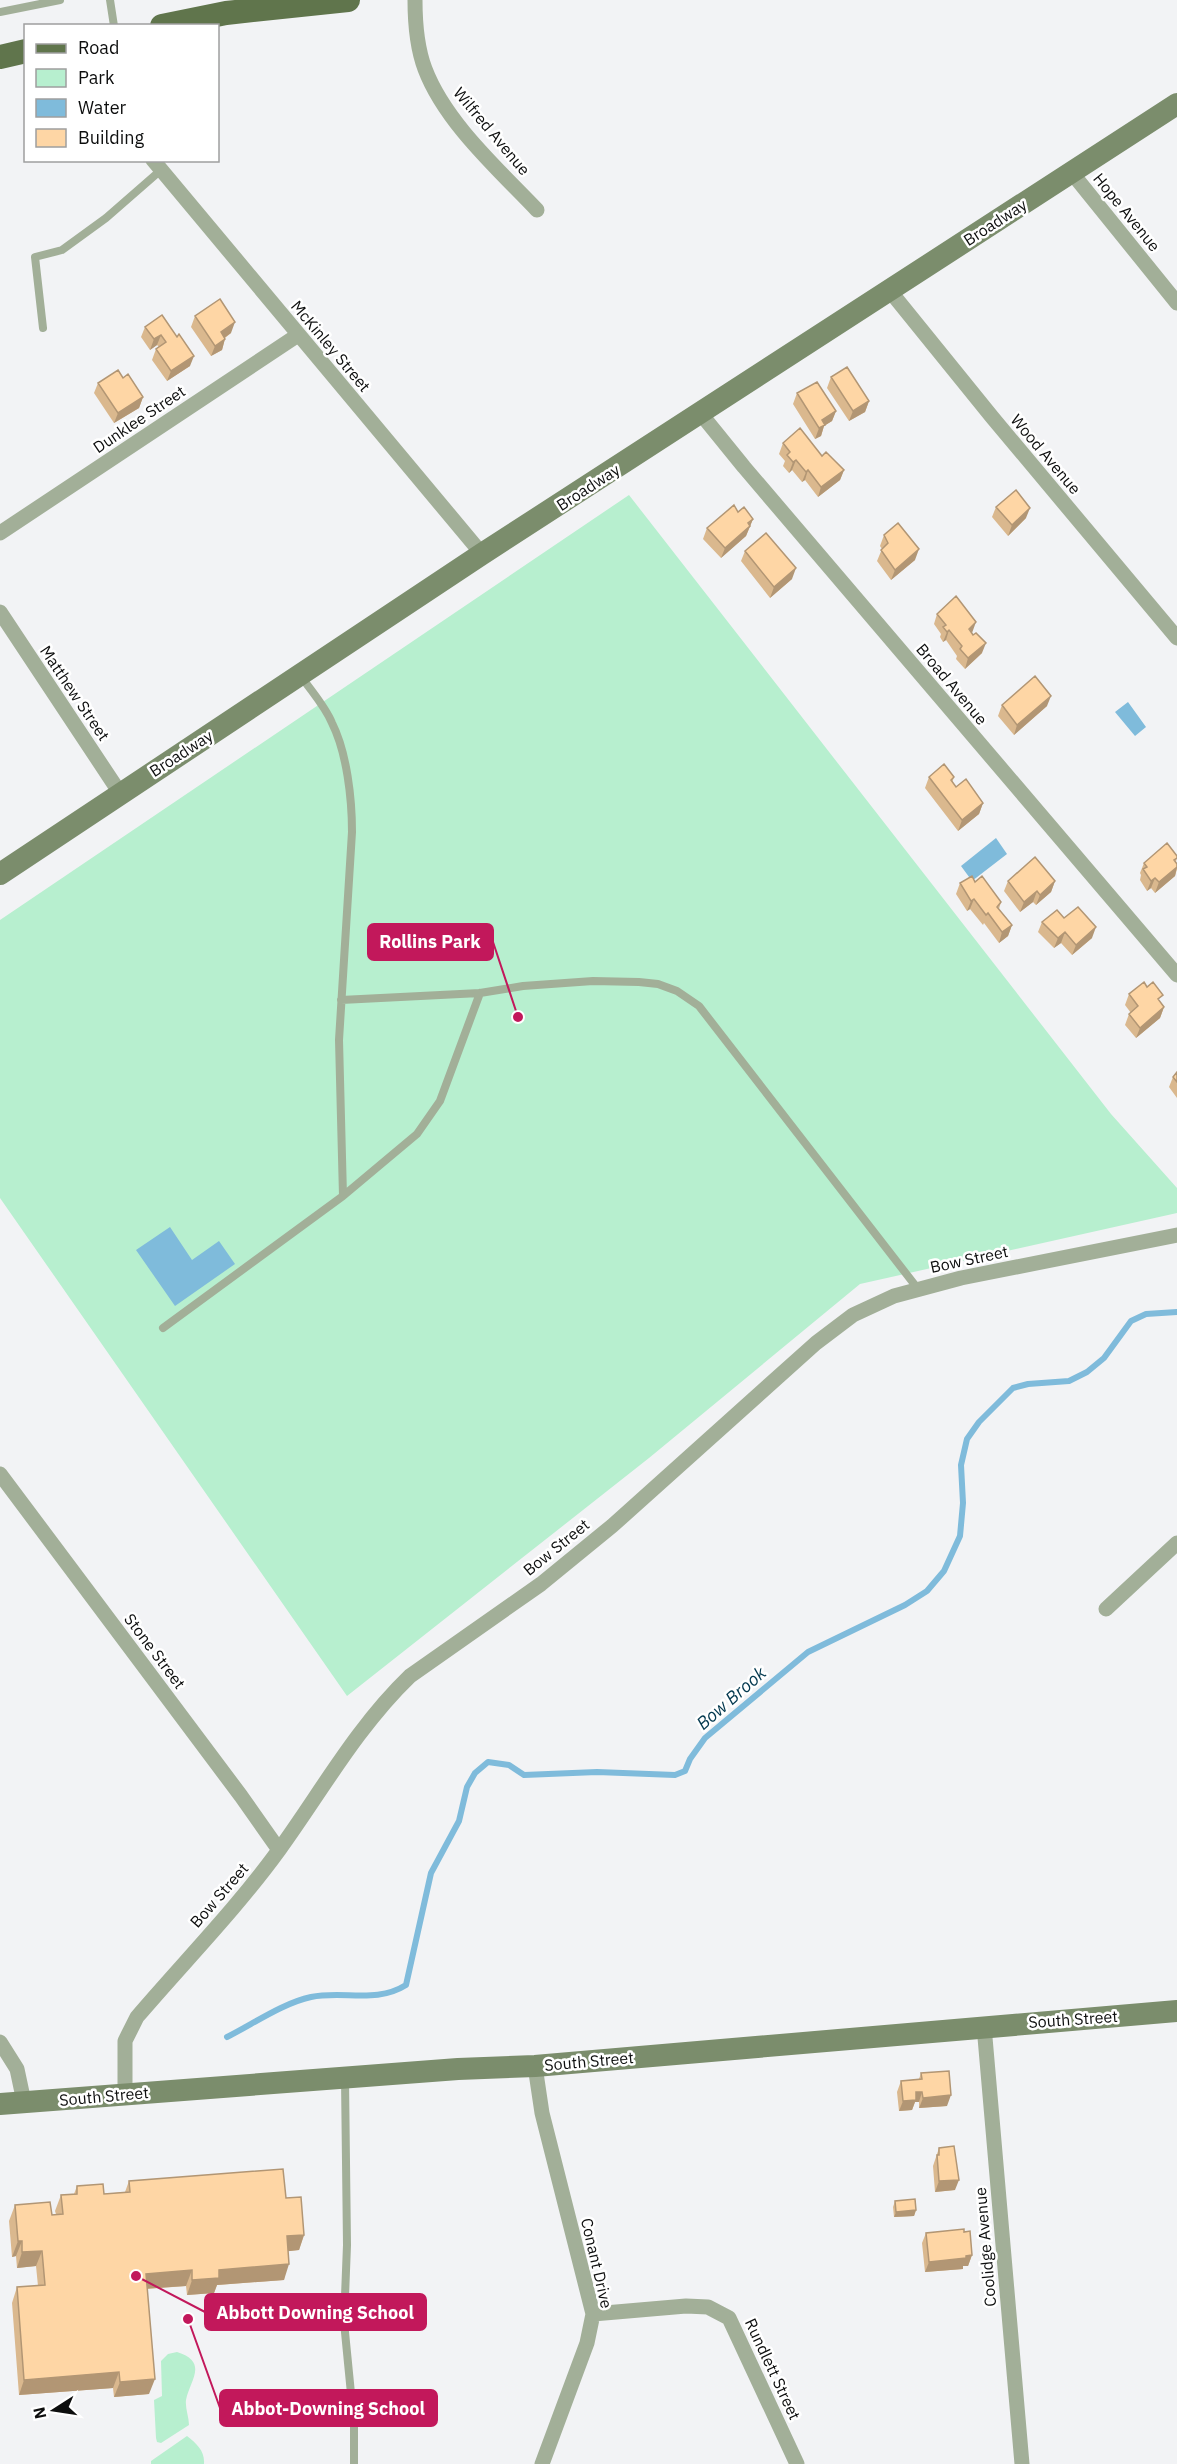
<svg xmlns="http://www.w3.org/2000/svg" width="1177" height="2464" viewBox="0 0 1177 2464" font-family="'IBM Plex Sans',sans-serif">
<rect width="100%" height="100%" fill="#f2f3f5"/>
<path fill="#b7efcf" d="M629 495 1111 1114 1177 1188V1213L860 1284 649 1458 347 1696 0 1198V920Z
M177 2352C209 2362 190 2380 186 2400 185 2408 189 2417 189 2425L161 2443 157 2442 156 2438 154 2400 162 2396 161 2361 168 2354Z
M187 2436C197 2444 205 2451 204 2464H151V2461Z"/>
<path fill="#7fbbdb" d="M1128 702 1146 727 1135 736 1115 712Z
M996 838 1007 854 972 881 961 866Z
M170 1227 192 1260 219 1241 235 1264 175 1306 136 1250Z"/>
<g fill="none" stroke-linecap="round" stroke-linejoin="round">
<path stroke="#7fbbdb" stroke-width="6" d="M227 2037C253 2024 283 2003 311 1997 343 1990 376 2004 406 1985L431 1873 459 1821 467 1787 475 1773 488 1762 509 1765 524 1775 597 1772 675 1775 685 1771 690 1759 705 1738 808 1652 905 1605 927 1591 944 1571 960 1536 963 1503 961 1465 967 1439 979 1422 1013 1388 1028 1384 1069 1381 1087 1372 1104 1358 1131 1321 1146 1314 1177 1312"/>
<path stroke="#a2af98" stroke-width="8" d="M110 0 114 26
M0 12 60 0
M43 328 35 257 62 250 106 218 161 170
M341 1000 480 993 523 986 593 981 639 982 658 984 677 991 699 1006 918 1289
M343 1196 417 1134 440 1101 480 993
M163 1328 343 1196 339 1040 352 832C352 799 347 753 332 723 325 706 311 691 301 676
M345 2079 347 2245 344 2322 354 2424V2464"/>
<path stroke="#a2af98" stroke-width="15" d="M415 0C415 22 417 48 425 69 445 122 498 169 537 210
M153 160 482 554
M1072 173 1177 303
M890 291 992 417 1177 638
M701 414 744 467 1177 975
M0 533 298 335
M0 612 120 793
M0 1474 241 1796 279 1850
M1106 1609 1177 1543
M984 2026 1022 2464
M0 2042 17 2069 24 2102
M535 2066 542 2113 593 2314 587 2343 542 2464
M125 2094V2041L137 2017C184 1962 236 1909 279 1850 321 1792 357 1727 410 1676L541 1584 612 1526 816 1343 853 1315 894 1296 961 1278 1177 1235
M593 2314 686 2306 708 2307 729 2318 797 2464"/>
<path stroke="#7b8d6c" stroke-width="22" d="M0 874 482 554 1177 104
M0 2104 458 2069 535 2066 1177 2011"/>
<path stroke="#60754c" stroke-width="24" d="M162 26 226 13 348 0
M0 57 26 51"/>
</g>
<path fill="#dab88e" d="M162 315 190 366 167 381 152 360 156 349 159 347 157 345 150 350 141 337 145 327Z
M195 316 231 333 225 338 222 350 211 356 191 327Z
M831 377 869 401 865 412 849 421 827 388Z
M98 383 143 397 139 408 114 423 94 393Z
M797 393 836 411 832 421 824 426 821 436 815 439 793 404Z
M783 443 822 456 844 470 840 480 818 497 805 480 802 482 792 470 789 473 783 466 785 461 779 454Z
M996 507 1026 518 1008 536 992 517Z
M753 519 746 536 721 558 703 539 707 528Z
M884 535 915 560 891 580 877 561 882 549 880 546Z
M745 551 792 579 770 598 741 561Z
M937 614 972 633 982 653 965 669 956 659 957 656 946 640 943 642 940 637 941 634 934 624Z
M1002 705 1047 706 1014 735 998 716Z
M929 777H954L952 783 956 787 983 803 979 814 958 831 925 788Z
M1177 856 1176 862 1177 864V869L1175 876 1155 893 1151 888 1147 891 1140 880 1141 875 1140 873 1144 863Z
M1008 881H1055L1051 892 1036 905 1033 902 1020 912 1004 891Z
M975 882 1001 902 999 909 1012 925 1008 936 999 943 984 923 983 925 970 909 967 911 956 894 960 883Z
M1064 918 1092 938 1072 955 1061 943 1054 948 1038 932 1042 922Z
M1129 994 1160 1002 1164 1007 1160 1018 1136 1038 1125 1025 1129 1014 1131 1013 1125 1005Z
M1177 1072V1098L1169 1087 1173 1077Z
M921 2073 947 2106 919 2108V2102H915L912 2110 899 2111 897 2092 901 2081 919 2079Z
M939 2148 955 2190 935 2192 933 2166Z
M129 2181 286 2198 304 2235 299 2250 288 2251 284 2280 217 2285 214 2293 187 2295 186 2286 147 2289 149 2394 114 2397 113 2388 19 2395 12 2303 17 2287 38 2286 36 2266 17 2268 16 2256 12 2257 9 2221 15 2205 52 2215 56 2214 55 2211 61 2195 74 2194 77 2186 104 2194 125 2192Z
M895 2201 916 2210 914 2216 894 2217 893 2207Z
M964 2232 972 2255 968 2266H963V2269L925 2272 922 2243 926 2233Z"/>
<path fill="#b29674" d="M235 322 231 333 217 343 221 332Z
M161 335 157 345 150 350 154 339Z
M225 339 222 350 211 356 215 346Z
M194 356 190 366 167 381 171 371Z
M143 397 139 408 114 423 118 413Z
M869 401 865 412 849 421 853 411Z
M836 411 832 421 824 426 821 436 815 439 822 420Z
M796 460 792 470 789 473 793 462Z
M808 470 805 480 802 482 806 472Z
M844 470 840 480 818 497 821 487Z
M1030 508 1026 518 1008 536 1012 525Z
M753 519 746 536 721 558 725 548Z
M919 549 915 560 891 580 895 570Z
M796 568 792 579 770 598 774 587Z
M976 622 972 633 969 629Z
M949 630 946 640 943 642 947 632Z
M986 643 982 653 965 669 968 658Z
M1051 696 1047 706 1014 735 1017 725Z
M983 803 979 814 958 831 962 820Z
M1177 867 1175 876 1155 893 1159 882Z
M1155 878 1151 888 1147 891 1151 881Z
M1055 881 1051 892 1036 905 1040 895Z
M1037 891 1033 902 1020 912 1024 902Z
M974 899 970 909 967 911 971 901Z
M1012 925 1008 936 999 943 1002 932Z
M1096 927 1092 938 1072 955 1076 945Z
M1065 932 1061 943 1054 948 1058 938Z
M1164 1007 1160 1018 1136 1038 1140 1028Z
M916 2092H922L919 2102H915L912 2110 899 2111 903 2101Z
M951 2095 947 2106 919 2108 923 2098Z
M959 2180 955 2190 935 2192 939 2181Z
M916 2210 914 2216 894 2217 896 2212Z
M304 2235 299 2250 281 2252 287 2236Z
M18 2241H22L16 2256 12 2257Z
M42 2251 36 2266 17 2268 22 2252Z
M972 2255 968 2266H963V2269L925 2272 929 2262Z
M289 2264 284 2280 217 2285 214 2293 187 2295 192 2280 219 2270Z
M192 2270 186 2286 141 2289 146 2274Z
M119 2372 113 2388 19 2395 24 2380Z
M155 2379 149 2394 114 2397 120 2382Z"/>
<path fill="#fed6a5" stroke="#b29674" stroke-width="1.5" d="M220 299 235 322 221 332 225 339 215 346 195 316Z
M162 315 177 337 179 334 194 356 171 371 156 349 166 342 161 335 154 339 145 327Z
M847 367 869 401 853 411 831 377Z
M118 370 123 378 128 374 143 397 118 413 98 383Z
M817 382 836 411 822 420 825 425 819 428 797 393Z
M800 428 822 456 826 452 844 470 821 487 808 470 806 472 796 460 793 462 787 455 790 452 783 443Z
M1016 490 1030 508 1012 525 996 507Z
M734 505 738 512 744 507 753 519 748 523 750 526 725 548 707 528Z
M898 523 919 549 895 570 881 550 888 543 884 535Z
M766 533 796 568 774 587 745 551Z
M956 596 976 622 969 629 973 635 976 633 986 643 968 658 960 649 962 646 949 630 947 632 943 627 946 625 937 614Z
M1035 676 1051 696 1017 725 1002 705Z
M944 764 954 777 951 780 956 787 966 779 983 803 962 820 929 777Z
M1167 843 1177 856V858L1174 860 1177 864V867L1159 882 1155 878 1151 881 1143 869 1147 867 1144 863Z
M1035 857 1055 881 1040 895 1037 891 1024 902 1008 881Z
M972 876 975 882 982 876 1001 902 997 907 1012 925 1002 932 988 913 986 915 974 899 971 901 960 883Z
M1078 907 1096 927 1076 945 1065 932 1058 938 1042 922 1057 910 1064 918Z
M1144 982 1147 987 1153 982 1163 995 1158 999 1164 1007 1140 1028 1129 1014 1138 1006 1129 994Z
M1177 1072V1082L1173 1077Z
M949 2071 951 2095 923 2098 922 2092H916V2100L903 2101 901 2081 922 2079 921 2073Z
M954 2146 959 2180 939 2181 937 2155H939V2148Z
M283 2169 286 2198 301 2197 304 2235 287 2236 289 2264 219 2270V2278L192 2280V2270L146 2274 155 2379 120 2382 119 2372 24 2380 17 2287 45 2285 42 2251 22 2252V2241H18L15 2205 50 2202 52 2215 63 2214 61 2195 77 2194V2186L103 2184 104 2194 130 2192 129 2181Z
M915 2199 916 2210 896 2212 895 2201Z
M964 2229V2232L970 2231 972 2255 966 2256V2258L929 2262 926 2233Z"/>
<g text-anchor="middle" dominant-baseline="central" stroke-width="5" stroke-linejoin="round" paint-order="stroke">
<g font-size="16" fill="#0d0e0e" stroke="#fff">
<text transform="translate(492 131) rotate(50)">Wilfred Avenue</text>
<text transform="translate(1127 212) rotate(51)">Hope Avenue</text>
<text transform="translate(995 222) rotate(-33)">Broadway</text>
<text transform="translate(331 346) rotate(50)">McKinley Street</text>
<text transform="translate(139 419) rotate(-34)">Dunklee Street</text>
<text transform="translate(1046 454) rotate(50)">Wood Avenue</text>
<text transform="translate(588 487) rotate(-33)">Broadway</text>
<text transform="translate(952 684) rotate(50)">Broad Avenue</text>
<text transform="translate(75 693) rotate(56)">Matthew Street</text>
<text transform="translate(181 753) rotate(-33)">Broadway</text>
<text transform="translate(969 1259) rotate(-12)">Bow Street</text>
<text transform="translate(556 1547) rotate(-39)">Bow Street</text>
<text transform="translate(155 1651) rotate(53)">Stone Street</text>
<text transform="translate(219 1895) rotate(-49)">Bow Street</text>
<text transform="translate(1073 2019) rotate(-4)">South Street</text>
<text transform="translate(589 2061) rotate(-5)">South Street</text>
<text transform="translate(104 2096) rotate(-5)">South Street</text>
<text transform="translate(985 2247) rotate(-95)">Coolidge Avenue</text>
<text transform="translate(597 2263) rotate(77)">Conant Drive</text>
<text transform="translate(773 2369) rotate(65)">Rundlett Street</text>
</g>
<g font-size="18" font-style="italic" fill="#04394f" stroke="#fff">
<text transform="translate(731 1698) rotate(-41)">Bow Brook</text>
</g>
</g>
<path fill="none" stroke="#c2185b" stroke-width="2" d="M518 1017L493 942M136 2276L205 2312M188 2319L220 2408"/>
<g fill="#c2185b" stroke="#fff" stroke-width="2">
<circle cx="518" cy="1017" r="6"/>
<circle cx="136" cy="2276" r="6"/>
<circle cx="188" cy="2319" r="6"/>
</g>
<g fill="#c2185b" stroke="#c2185b" stroke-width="2">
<rect x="368" y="924" width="125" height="36" rx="6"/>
<rect x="205" y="2294" width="221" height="36" rx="6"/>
<rect x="220" y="2390" width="217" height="36" rx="6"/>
</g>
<g font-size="18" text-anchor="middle" font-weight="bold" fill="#fff">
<text x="430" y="948">Rollins Park</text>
<text x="315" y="2319">Abbott Downing School</text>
<text x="328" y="2415">Abbot-Downing School</text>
</g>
<rect x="24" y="24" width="195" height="138" fill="#ffffff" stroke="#9e9f9f" stroke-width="1.5"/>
<rect x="36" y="44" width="30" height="9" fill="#60754c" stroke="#9e9f9f" stroke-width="1.5"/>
<text x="78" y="54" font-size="18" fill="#0d0e0e">Road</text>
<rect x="36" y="69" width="30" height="18" fill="#b7efcf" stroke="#9e9f9f" stroke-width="1.5"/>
<text x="78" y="84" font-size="18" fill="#0d0e0e">Park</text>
<rect x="36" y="99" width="30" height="18" fill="#7fbbdb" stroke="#9e9f9f" stroke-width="1.5"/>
<text x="78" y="114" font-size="18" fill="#0d0e0e">Water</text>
<rect x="36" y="129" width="30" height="18" fill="#fed6a5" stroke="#9e9f9f" stroke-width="1.5"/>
<text x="78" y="144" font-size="18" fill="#0d0e0e">Building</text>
<g transform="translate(54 2410) rotate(258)" stroke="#ffffff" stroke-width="4.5" paint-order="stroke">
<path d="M0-4.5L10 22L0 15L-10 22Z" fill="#0d0e0e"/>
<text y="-9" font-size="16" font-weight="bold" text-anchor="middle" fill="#0d0e0e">N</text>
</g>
</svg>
